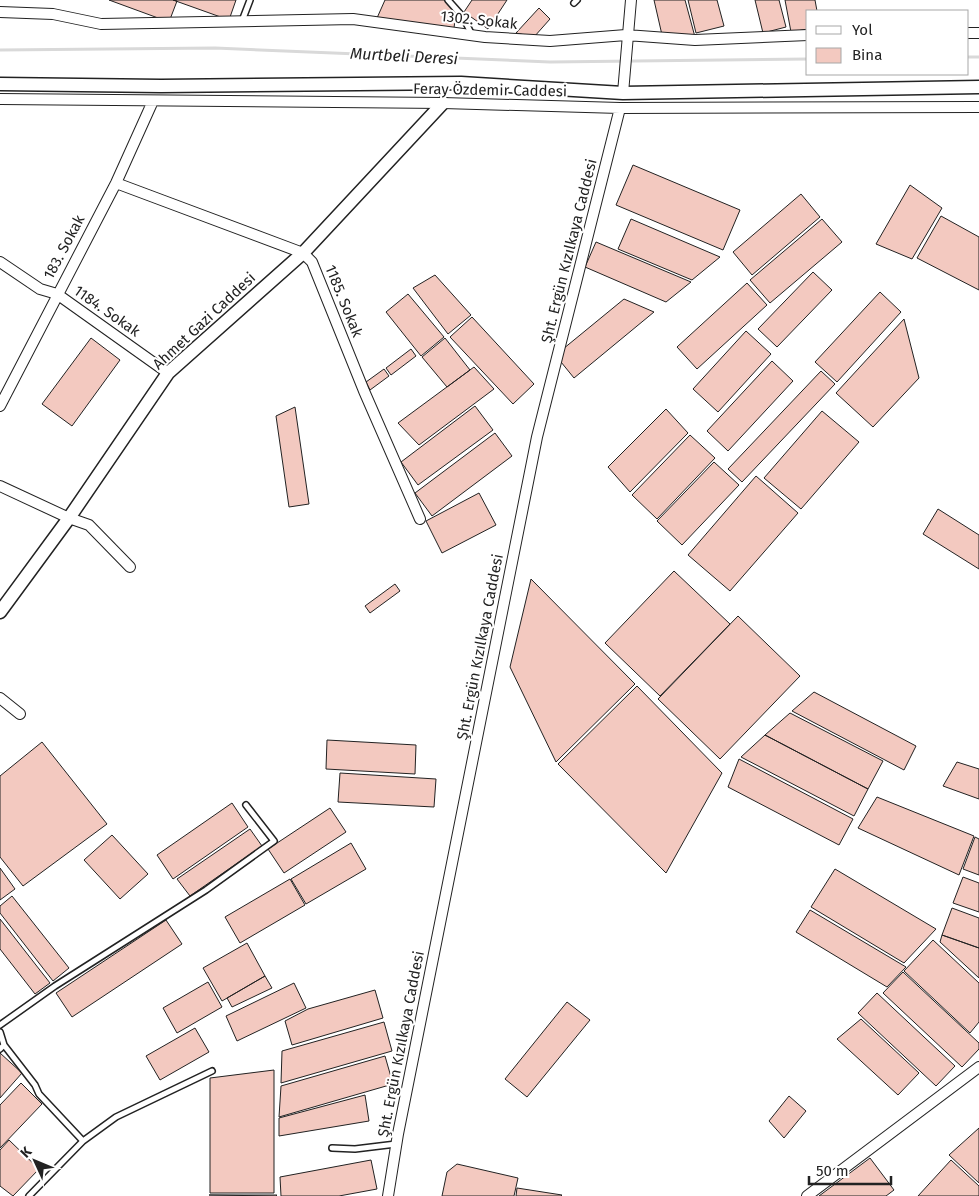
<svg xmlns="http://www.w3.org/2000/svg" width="979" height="1196" viewBox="0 0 979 1196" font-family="'Fira Sans',sans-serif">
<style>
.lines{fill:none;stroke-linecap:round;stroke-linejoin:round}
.stream{stroke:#d9d9d9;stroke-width:3}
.building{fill:#f3c9c0;stroke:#222}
.service-casing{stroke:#222;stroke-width:8}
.minor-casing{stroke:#222;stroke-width:12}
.tertiary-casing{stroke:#222;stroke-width:15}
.service{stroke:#fff;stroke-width:5}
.minor{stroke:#fff;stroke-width:10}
.tertiary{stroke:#fff;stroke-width:12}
.labels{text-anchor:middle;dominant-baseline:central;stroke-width:4;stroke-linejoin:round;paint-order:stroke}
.street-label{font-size:15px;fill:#222;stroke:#fff}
.water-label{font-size:16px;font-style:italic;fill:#222;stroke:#fff}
</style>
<rect width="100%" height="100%" fill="#fff"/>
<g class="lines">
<path class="stream" d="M0,50L215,48L550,62L808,59
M968,57H979"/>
</g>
<path class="building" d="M109,0H173L177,1L169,22Z
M173,0H236L229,20Z
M385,0H444L456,12L454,28L377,18Z
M472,0H507L488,29L464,12Z
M654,0H685L695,37L662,35Z
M688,0H717L724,26L696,33Z
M755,0H779L786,27L763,33Z
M785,0H815L817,11H808V29L791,32Z
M539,8L550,19L534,37L516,33Z
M633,165L740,210L723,250L616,205Z
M910,185L942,208L912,259L876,244Z
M801,194L820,217L752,275L733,252Z
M941,216L979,237V290L917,258Z
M631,219L720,257L692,280L618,249Z
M822,219L842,242L770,303L750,280Z
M596,242L691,282L666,302L585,267Z
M813,272L832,290L777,347L758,329Z
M435,275L471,315L448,334L413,288Z
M747,283L767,305L697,369L677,347Z
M880,292L901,312L837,382L815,362Z
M408,294L444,337L421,356L386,312Z
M624,299L654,312L574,378L561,362L563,349Z
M472,317L534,384L513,404L450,337Z
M904,319L919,378L873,427L836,393Z
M746,331L771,354L718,412L693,389Z
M91,338L120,360L72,426L42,404Z
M445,338L470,370L447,387L422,357Z
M411,349L416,356L391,375L386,368Z
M772,361L793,381L728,451L707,431Z
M474,367L494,389L419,445L398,423Z
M384,369L389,376L370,390L366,382Z
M821,371L835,384L742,482L728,469Z
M475,406L493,430L418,485L401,462Z
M295,407L309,504L289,507L276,416Z
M666,409L688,433L630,492L608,467Z
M822,411L859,442L801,509L764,478Z
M495,433L512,456L432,516L415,493Z
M690,435L715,458L657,519L632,495Z
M714,462L739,485L682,545L657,521Z
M756,476L798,513L730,591L688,555Z
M479,493L496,525L442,553L426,521Z
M938,509L979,535V569L923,534Z
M674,571L730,624L660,696L605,643Z
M531,579L635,684L556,762L510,667Z
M395,584L400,591L370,613L365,606Z
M738,616L800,676L720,759L658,699Z
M637,686L722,773L666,873L558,764Z
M814,692L916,746L904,770L792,711Z
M790,713L883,761L868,789L765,735Z
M765,735L868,789L854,816L741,757Z
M327,740L416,745L415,774L326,769Z
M42,742L107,824L23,886L0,857V776Z
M739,759L853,819L839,845L728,787Z
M957,762L979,769V799L943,786Z
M340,773L436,779L434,807L338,802Z
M877,797L974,836L959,875L858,828Z
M232,803L248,827L173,879L157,855Z
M330,808L346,832L284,873L268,849Z
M250,829L262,846L190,896L177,879Z
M112,835L148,874L120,899L84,860Z
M975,837L979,839V875L963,869Z
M351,843L366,869L306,904L291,879Z
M0,868L15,889L0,900Z
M835,869L936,929L904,963L811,907Z
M963,877L979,883V912L953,903Z
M290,879L305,905L240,943L225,917Z
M12,896L69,968L53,981L0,913V906Z
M952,908L979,918V948L942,935Z
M810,910L906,967L887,987L796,932Z
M0,919L50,983L35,994L0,949Z
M166,920L182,944L72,1017L56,993Z
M942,935L979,948V978L940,942Z
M933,940L979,983V1022L970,1033L904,971Z
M247,943L265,976L222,1001L203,968Z
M903,972L979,1043V1049L962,1067L883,993Z
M265,976L272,988L232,1007L227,998Z
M208,982L222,1007L177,1033L163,1008Z
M294,983L306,1008L237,1041L226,1016Z
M375,990L383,1018L292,1045L285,1021L308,1009Z
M877,993L955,1066L936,1086L858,1013Z
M567,1002L590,1020L527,1097L505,1079Z
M861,1019L919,1073L898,1095L837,1039Z
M384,1022L392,1051L281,1083L282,1051Z
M195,1028L209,1052L160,1080L146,1056Z
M0,1053L22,1073L0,1098Z
M385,1056L393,1084L279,1117L281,1086Z
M274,1070V1193H210V1078Z
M21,1083L42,1104L0,1148V1105Z
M365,1095L369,1121L279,1136V1118Z
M789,1096L806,1111L784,1138L769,1121Z
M979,1128V1183L949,1155Z
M9,1140L39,1169L13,1196L0,1186V1150Z
M870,1158L894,1190L886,1196H819Z
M371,1160L377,1189L339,1196H281L280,1177Z
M951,1160L979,1186V1196H918Z
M457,1164L518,1178L514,1196H442L447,1172Z
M517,1188L562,1195L561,1196H516Z
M209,1195H277L276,1196Z"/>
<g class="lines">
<defs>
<path id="service" d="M448,0L463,17L472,35
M574,3L577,0
M242,21L250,0
M0,1025L55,986L206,890L274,841L246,805
M0,1032L4,1045L0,1049
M4,1045L35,1085L39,1094L83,1141
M332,1148L355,1149L396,1144
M29,1196L83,1141L116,1117L212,1071"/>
<path id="minor" d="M0,12L53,14L101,24L353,19L485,37L550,41L626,35L695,40L808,35
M968,33H979
M623,93L631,0
M0,99L443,103L620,108L979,107
M116,183L303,253L312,262L364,391L420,519
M0,262L40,289L57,294L168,373
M0,406L116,183L153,101
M0,486L69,518L89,525L130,567
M0,698L20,714
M388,1196L398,1134L537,437L620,108
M807,1196L979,1067"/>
<path id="tertiary" d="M0,84L161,86L461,83L623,93L979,87
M0,612L69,518L168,373L303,253L443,103"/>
</defs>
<use href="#service" class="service-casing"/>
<use href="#minor" class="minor-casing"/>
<use href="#tertiary" class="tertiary-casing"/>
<use href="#service" class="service"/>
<use href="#minor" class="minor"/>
<use href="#tertiary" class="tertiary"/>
</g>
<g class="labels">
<g class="street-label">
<text transform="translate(479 20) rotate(6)">1302. Sokak</text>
<text transform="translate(490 90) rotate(1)">Feray Özdemir Caddesi</text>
<text transform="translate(64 247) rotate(-62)">183. Sokak</text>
<text transform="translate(569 251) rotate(-76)">Şht. Ergün Kızılkaya Caddesi</text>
<text transform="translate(344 301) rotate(68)">1185. Sokak</text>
<text transform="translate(107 311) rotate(35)">1184. Sokak</text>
<text transform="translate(204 321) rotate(-43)">Ahmet Gazi Caddesi</text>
<text transform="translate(480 647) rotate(-79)">Şht. Ergün Kızılkaya Caddesi</text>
<text transform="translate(401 1044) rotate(-79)">Şht. Ergün Kızılkaya Caddesi</text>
</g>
<g class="water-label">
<text transform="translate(404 56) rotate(3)">Murtbeli Deresi</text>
</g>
</g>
<rect x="806" y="10" width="162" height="65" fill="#ffffff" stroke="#a7a7a7"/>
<rect x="816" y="26" width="25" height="8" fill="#ffffff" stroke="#a7a7a7"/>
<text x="852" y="35" font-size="15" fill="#222222">Yol</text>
<rect x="816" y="48" width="25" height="15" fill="#f3c9c0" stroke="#a7a7a7"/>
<text x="852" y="60" font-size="15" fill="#222222">Bina</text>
<g transform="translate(35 1161) rotate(314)" stroke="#ffffff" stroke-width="4" paint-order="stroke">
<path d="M0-4L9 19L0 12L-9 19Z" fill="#222222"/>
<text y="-8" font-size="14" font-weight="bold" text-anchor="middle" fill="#222222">K</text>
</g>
<path d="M809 1176v8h82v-8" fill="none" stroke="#222222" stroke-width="2.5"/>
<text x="816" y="1176" font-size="15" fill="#222222" stroke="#ffffff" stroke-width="4" paint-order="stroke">50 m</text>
</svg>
